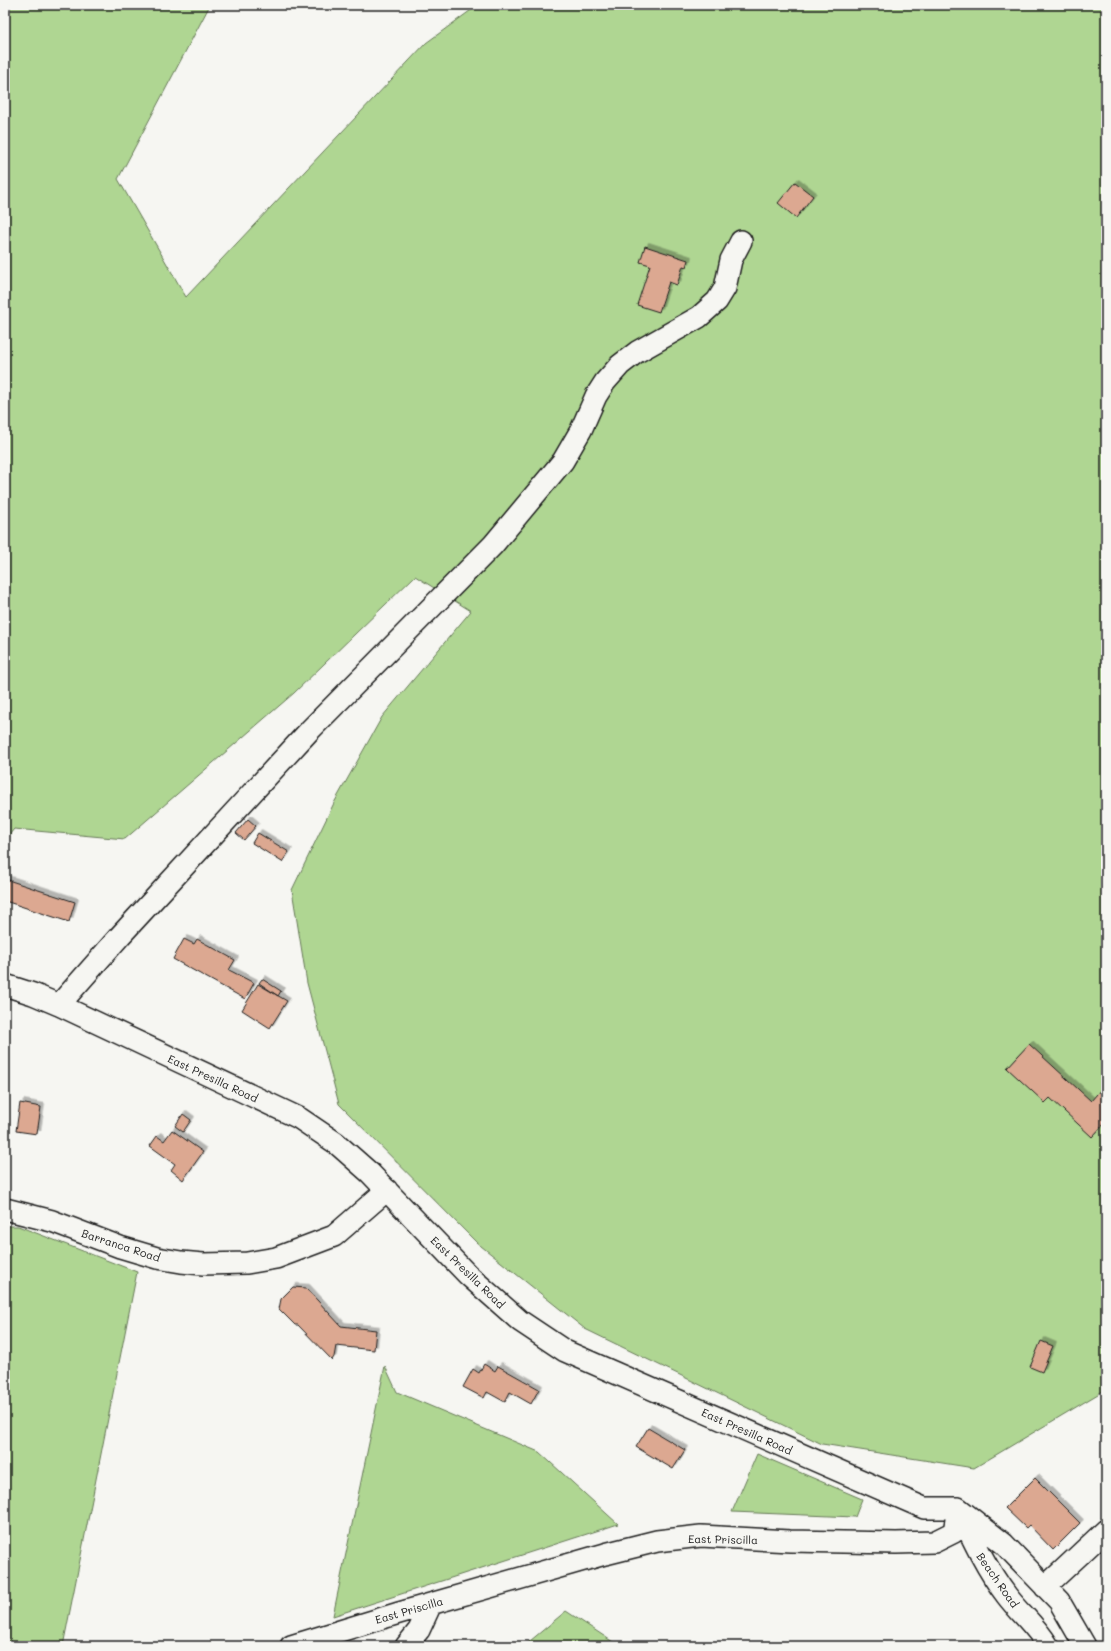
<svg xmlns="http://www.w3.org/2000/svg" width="1111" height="1651" viewBox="0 0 1111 1651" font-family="Mali,sans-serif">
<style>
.green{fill:#afd692;stroke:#667957}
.building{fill:#dca891;stroke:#1c1c1c;filter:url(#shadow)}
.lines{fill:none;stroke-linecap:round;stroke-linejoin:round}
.minor-casing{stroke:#1c1c1c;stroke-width:24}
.minor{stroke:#f6f6f2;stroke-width:21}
.labels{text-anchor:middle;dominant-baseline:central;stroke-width:3;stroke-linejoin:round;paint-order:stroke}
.street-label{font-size:11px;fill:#1c1c1c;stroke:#f6f6f2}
</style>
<defs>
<filter id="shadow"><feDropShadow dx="3.5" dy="-3.5" stdDeviation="0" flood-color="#0004"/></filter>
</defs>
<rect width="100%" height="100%" fill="#f6f6f2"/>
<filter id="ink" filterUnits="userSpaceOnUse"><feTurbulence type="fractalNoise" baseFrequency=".025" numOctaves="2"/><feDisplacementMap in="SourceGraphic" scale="8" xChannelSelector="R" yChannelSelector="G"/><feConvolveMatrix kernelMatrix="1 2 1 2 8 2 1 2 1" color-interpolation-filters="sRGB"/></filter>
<g filter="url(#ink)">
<path class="green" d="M5,5H210L118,179L186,297L426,43L478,5H1106V1393L1103,1391L974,1468L822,1444L585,1329L476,1242L339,1104L307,983L292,890L334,803L382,717L471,611L415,576L294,693L125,839L14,829L5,840Z
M5,1226H18L137,1272L63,1646H5Z
M385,1366L397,1392L539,1452L618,1524L333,1616Z
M757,1454L862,1499L855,1517L732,1512Z
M566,1611L619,1646H524Z"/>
<path class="building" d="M795,182L813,196L796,218L778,203Z
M645,246L688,260L686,267L683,266L677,285L669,282L659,312L637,305L650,265L640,262Z
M248,819L256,826L244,840L236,833Z
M258,833L289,852L282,862L252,843Z
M5,879L75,902L69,922L5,901Z
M184,939L194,944L197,939L235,960L229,970L254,983L245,999L173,959Z
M262,979L281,991L278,996L259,983Z
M258,984L287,1001L270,1028L242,1010Z
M1029,1044L1091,1101L1103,1087L1106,1090V1122L1092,1137L1050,1098L1045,1103L1007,1068Z
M20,1103L41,1107L37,1134L16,1131Z
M183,1114L191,1120L183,1132L175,1126Z
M172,1130L203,1152L183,1180L171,1170L175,1164L150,1146L157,1136L164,1141Z
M293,1287L306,1288L341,1326L376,1330L374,1350L336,1346L334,1357L332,1360L298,1325H295L279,1309L281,1299Z
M1041,1341L1053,1346L1042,1372L1030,1367Z
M484,1364L495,1371L498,1366L539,1389L531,1404L510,1392L505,1402L487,1392L484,1398L463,1387L473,1369L479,1373Z
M648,1428L685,1450L673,1469L636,1447Z
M1035,1478L1080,1523L1053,1550L1029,1525L1026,1528L1005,1508Z"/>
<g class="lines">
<defs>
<path id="minor" d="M5,985L33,994L59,1005L299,1118L336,1143L370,1173L468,1275L520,1321L565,1351L924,1508H958
M59,1005L119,937L310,730L493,545L563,461L581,430L596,396L605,382L620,365L637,352L699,317L717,301L725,288L731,260L741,241
M5,1209L52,1221L120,1247L157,1258L181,1262L203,1264L247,1263L276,1258L334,1236L387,1190
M958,1508L1004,1544L1059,1601L1085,1646
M959,1510C973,1540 987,1570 1007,1596C1020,1613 1037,1627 1048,1646
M1045,1587L1106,1530
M291,1646L399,1613L605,1554L657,1541L701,1536L790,1541L896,1543L934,1542L954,1532L958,1508
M406,1646L419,1630L431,1604"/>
</defs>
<use href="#minor" class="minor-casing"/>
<use href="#minor" class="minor"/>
</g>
</g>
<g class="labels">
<g class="street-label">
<text transform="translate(213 1078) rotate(25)">East Presilla Road</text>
<text transform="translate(121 1245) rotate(18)">Barranca Road</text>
<text transform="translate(468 1272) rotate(44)">East Presilla Road</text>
<text transform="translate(747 1431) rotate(24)">East Presilla Road</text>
<text transform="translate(723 1539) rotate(1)">East Priscilla</text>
<text transform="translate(998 1580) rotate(55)">Beach Road</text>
<text transform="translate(409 1610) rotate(-16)">East Priscilla</text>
</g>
</g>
<rect width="1111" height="1651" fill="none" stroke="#f6f6f2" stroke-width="20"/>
<rect x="10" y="10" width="1091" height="1631" fill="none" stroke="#1c1c1c" stroke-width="1.5" filter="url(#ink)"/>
</svg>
